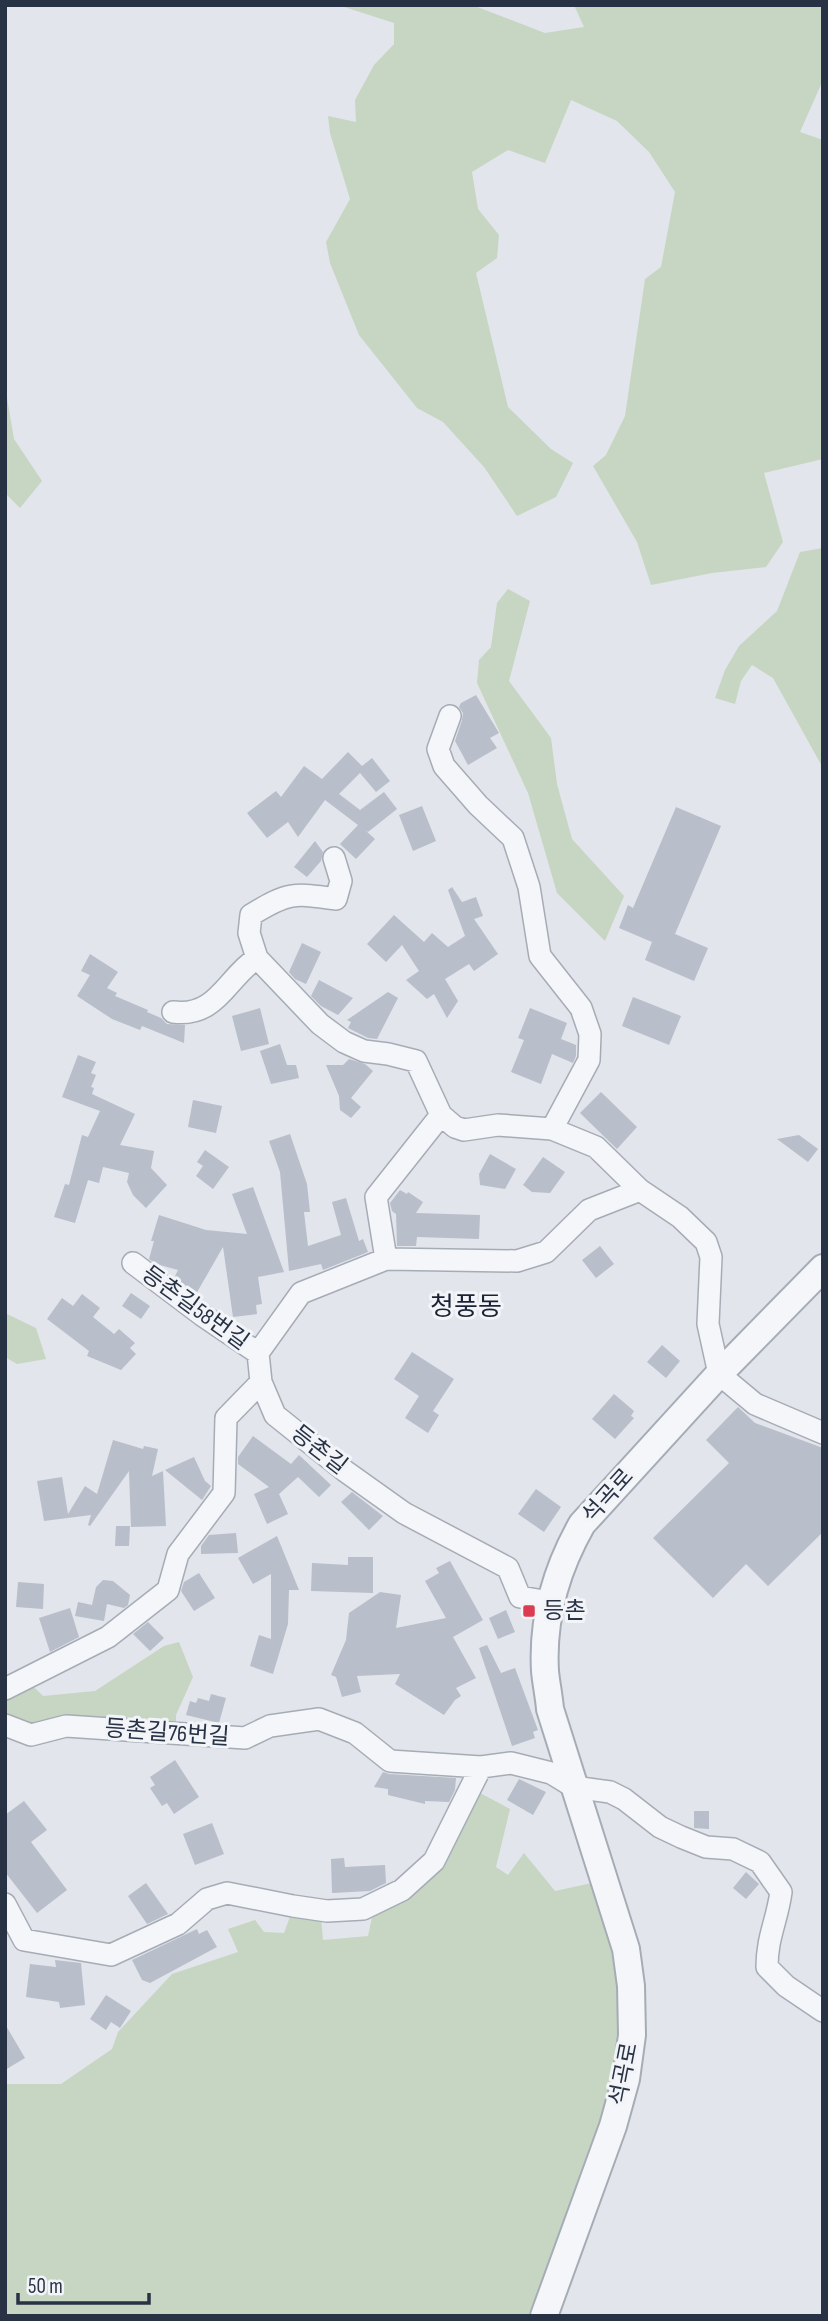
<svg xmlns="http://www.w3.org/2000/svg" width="828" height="2321" viewBox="0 0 828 2321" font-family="'Sofia Sans Condensed','Noto Sans KR',sans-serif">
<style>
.green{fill:#c7d6c2}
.building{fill:#b8beca}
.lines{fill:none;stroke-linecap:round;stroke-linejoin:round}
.minor-casing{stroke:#a6acb6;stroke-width:24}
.tertiary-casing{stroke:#a6acb6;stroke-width:30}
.minor{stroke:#f5f6f9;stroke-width:21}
.tertiary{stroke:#f5f6f9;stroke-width:26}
.poi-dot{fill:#db3c51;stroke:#f2f4f8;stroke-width:2.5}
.labels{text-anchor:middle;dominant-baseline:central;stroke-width:6;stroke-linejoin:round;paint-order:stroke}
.street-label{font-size:23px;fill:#283245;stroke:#f2f4f8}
.poi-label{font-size:23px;fill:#283245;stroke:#f2f4f8;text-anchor:start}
.quarter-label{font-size:26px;fill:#1a2336;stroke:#f2f4f8}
</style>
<rect width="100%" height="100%" fill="#e2e5eb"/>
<path class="green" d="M338,5H472L545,33L584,27L574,5H823V80L800,132L823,140V459L764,473L783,542L766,567L712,573L651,585L637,542L593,466L606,455L625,416L645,279L661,267L675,192L649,152L617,121L571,100L545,163L508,150L472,172L478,209L499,235L497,258L476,273L508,407L551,449L573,463L556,497L517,516L484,467L443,422L417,408L359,335L330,263L326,242L350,199L330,133L328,116L356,122L355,100L374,65L394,44V23Z
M5,386L14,439L42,481L20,508L5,493Z
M823,548V768L773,678L752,665L741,681L735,704L715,698L725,670L739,646L777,611L800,552Z
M508,589L530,601L509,681L551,738L557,784L572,839L624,896L605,941L557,893L528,793L477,683L479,660L491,647L497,603Z
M5,1313L36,1328L46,1359L17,1364L5,1357Z
M179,1642L193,1677L176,1715V1729L30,1728L5,1718V1696L31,1684L43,1696L95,1691L164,1646Z
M480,1793L510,1809L496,1867L508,1875L524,1853L555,1891L592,1883L603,1914L618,1972V2023L613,2074L601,2128L529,2314L5,2316V2084H61L112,2049L118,2032L172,1974L238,1952L228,1929L255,1920L264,1932L284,1933L291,1914L321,1917L323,1940L368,1936L374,1908L407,1893Z"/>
<path class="building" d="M476,695L499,733L490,738L497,748L468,765L455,741L462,720L463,713L459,707L461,703Z
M348,752L362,766L372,758L390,781L376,792L360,773L339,794L360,810L384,792L397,809L368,832L365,830L375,839L356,859L340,844L358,825L325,800L298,837L288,822L267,838L247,813L276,791L281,797L304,766L322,779Z
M422,806L436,841L413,851L399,815Z
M676,807L721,826L675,934L708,948L694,981L645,960L652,942L619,928L628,905L633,908Z
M315,841L323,852L321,861L307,877L294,867Z
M452,887L462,902L476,897L483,916L474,919L498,954L474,971L469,964L445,979L458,1001L447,1018L434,994L427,999L406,980L419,971L402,945L386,962L367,944L394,915L424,942L432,933L448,947L465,936L448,890Z
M302,943L321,952L306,984L295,979L289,972Z
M90,954L118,972L107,988L117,993L115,996L148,1010L147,1012L161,1018L167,1024L185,1025L184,1043L142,1026L140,1030L112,1019L77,996L90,975L81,971Z
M319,980L353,998L338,1015L321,1006L311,996Z
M388,992L398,998L377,1039L368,1038L348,1028L351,1022L347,1020Z
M633,997L681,1016L669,1045L622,1026Z
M260,1008L269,1044L241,1051L232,1016Z
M530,1008L567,1023L561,1039L576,1045V1056L573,1063L552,1054L541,1084L511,1072L524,1040L518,1038Z
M280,1044L287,1065H296L299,1078L271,1084L260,1051Z
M78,1055L96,1062L91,1073L96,1075L91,1087L94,1088L92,1094L135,1114L120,1145L154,1151L151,1168L167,1185L146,1208L133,1195L127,1182L129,1173L103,1167L99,1183L88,1180L75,1223L54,1217L65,1184L69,1185L82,1135L88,1137L100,1111L62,1097Z
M349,1059L365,1064L373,1071L351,1098L361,1107L351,1118L340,1110L339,1096L326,1065H343Z
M601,1092L637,1127L617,1149L580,1113Z
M193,1100L222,1106L216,1133L188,1127Z
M290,1134L307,1184L310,1212H304L308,1246L341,1235L332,1202L346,1198L359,1241L363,1239L368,1252L323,1270L321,1264L289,1271L280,1172L269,1141Z
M799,1135L818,1149L808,1162L777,1139Z
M205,1150L229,1167L213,1189L196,1176L203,1166L197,1162Z
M490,1154L516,1169L505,1189L480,1185L479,1174Z
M543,1157L565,1172L550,1193L532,1192L523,1185Z
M253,1187L284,1272L258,1277L262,1304L256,1305L257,1314L233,1317L223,1247L196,1294L174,1278L178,1270L156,1264L149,1259L154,1241H151L159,1215L206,1230L247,1234L232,1194Z
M400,1190L407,1194L408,1192L423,1202L416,1213L480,1215L479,1239L417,1237L416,1246H397L396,1214L392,1211L390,1203Z
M600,1246L614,1264L596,1278L582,1260Z
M131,1293L150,1306L141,1319L122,1306Z
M82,1294L100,1308L93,1317L114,1334L119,1329L135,1343L130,1348L136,1354L121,1370L87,1356L89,1351L47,1319L62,1298L73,1306Z
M662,1345L680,1361L666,1378L647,1362Z
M412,1352L454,1379L433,1411L439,1415L428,1433L405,1418L419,1396L394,1379Z
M614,1394L634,1411L631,1416L634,1418L615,1439L592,1419Z
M738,1407L755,1423L823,1448V1532L768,1586L746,1564L713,1598L653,1538L729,1463L706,1440Z
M253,1436L291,1464L299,1455L331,1485L319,1497L298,1477L279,1494L288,1514L267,1524L254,1494L269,1487L238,1464V1457Z
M113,1440L143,1449L144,1446L158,1449L152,1476L163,1471L166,1526L131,1527L129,1471L90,1526L88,1525L91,1515L44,1521L37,1481L62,1477L68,1514L85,1486L97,1494Z
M194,1457L205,1481L211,1486L202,1500L165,1470Z
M536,1489L561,1507L544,1532L518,1514Z
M352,1492L383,1516L369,1530L341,1502Z
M116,1526H130L129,1546H115Z
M236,1533L238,1553L201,1554V1546L209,1535Z
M277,1536L299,1590H289L288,1624L273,1674L250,1666L259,1635L271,1639V1574L253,1584L238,1558Z
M348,1557H373V1593L311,1591L312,1563L348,1565Z
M450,1561L483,1620L453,1637L476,1678L456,1688L461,1696L455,1700L444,1715L395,1684L400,1674L357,1676L361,1692L342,1697L336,1677L331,1675L346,1640L349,1613L380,1592L401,1595L396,1628L446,1618L425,1581L439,1573L436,1568Z
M199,1573L215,1598L194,1611L181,1591L184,1582Z
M103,1580L113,1581L130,1595L128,1605L124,1608L107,1604L104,1621L75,1616L78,1602L92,1605L96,1587Z
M18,1582L44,1584L43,1609L16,1607Z
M70,1608L79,1637L50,1652L39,1618Z
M506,1610L515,1632L498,1639L489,1618Z
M148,1622L164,1638L150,1651L133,1634Z
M487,1645L501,1673L515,1668L538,1730L533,1732L535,1738L512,1746L479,1648Z
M211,1694L226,1698L219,1723L186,1715L190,1701L196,1703L198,1698L209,1701Z
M175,1760L199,1797L174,1814L167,1803L162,1806L150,1788L155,1785L150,1777Z
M383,1772L389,1774L456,1778L455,1790L449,1802L425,1801V1804L388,1795V1789L374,1787Z
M519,1779L546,1792L533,1815L507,1800Z
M24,1801L47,1830L31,1842L67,1890L37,1913L5,1872V1815Z
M694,1811H709V1829L694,1828Z
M212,1823L224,1854L195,1865L183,1834Z
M344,1858L345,1867L385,1865L386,1883L370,1891L332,1893L331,1859Z
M746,1872L759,1884L746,1899L733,1888Z
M146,1883L168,1914L147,1924L128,1896Z
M197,1929L199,1934L207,1930L217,1947L150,1983L142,1980L132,1960Z
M55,1960L81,1963L85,2005L60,2008L59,2002L26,1997L30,1964L56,1967Z
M106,1995L131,2011L120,2028L111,2022L106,2030L90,2019Z
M5,2024L25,2058L5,2070Z"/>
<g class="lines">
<defs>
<path id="minor" d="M450,716L438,749L444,766L478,805L513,838L529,887L540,956L581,1008L590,1034L589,1060L552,1129
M334,858L341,881L336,899C294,893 288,892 251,915L249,933L257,958L320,1024L344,1042L364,1051L388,1054L416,1061L441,1115
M173,1012C217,1018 227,977 257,958
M386,1259L517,1261L546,1252L589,1210L640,1190
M133,1263L202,1315L258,1353
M550,1602L520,1597L508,1568L404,1513L345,1471L275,1415L261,1382L258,1353L301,1293L386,1259L376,1197L441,1115L455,1127L464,1130L498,1125L552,1129L596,1147L640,1190L680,1217L706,1242L711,1257L708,1324L719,1374L755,1404L823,1433
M5,1689L108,1637L168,1590L178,1554L224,1493L226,1418L261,1382
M5,1725L31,1735L66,1726L245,1738L270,1726L319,1719L355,1733L390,1761L481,1767L511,1763L551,1773L574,1787L610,1792L624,1799L660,1827L681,1837L706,1847L733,1849L760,1862L781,1892C777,1921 767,1937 767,1967L786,1986L823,2011
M5,1904L24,1940L111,1955L178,1924L207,1899L227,1893L293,1906L327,1911L363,1909L402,1890L434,1861L481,1767"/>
<path id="tertiary" d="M544,2316L613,2126L626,2079L632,2035L631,1986L626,1949L550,1709C549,1696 546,1683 545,1671C542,1619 557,1568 582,1524L719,1374L823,1268"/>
</defs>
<use href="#minor" class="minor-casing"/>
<use href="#tertiary" class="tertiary-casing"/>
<use href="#minor" class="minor"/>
<use href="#tertiary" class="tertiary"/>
</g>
<rect class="poi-dot" x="522" y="1604" width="14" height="14" rx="3.5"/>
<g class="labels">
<g class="street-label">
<text transform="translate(195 1308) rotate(36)">등촌길58번길</text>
<text transform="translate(319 1450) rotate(38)">등촌길</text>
<text transform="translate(608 1496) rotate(-48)">석곡로</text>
<text transform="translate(167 1733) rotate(4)">등촌길76번길</text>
<text transform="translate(624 2074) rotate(-79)">석곡로</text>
</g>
<g class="poi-label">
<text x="543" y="1611">등촌</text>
</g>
<g class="quarter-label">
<text x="466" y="1307">청풍동</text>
</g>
</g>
<rect width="828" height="2321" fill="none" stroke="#283245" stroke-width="14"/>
<path d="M18 2293v10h131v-10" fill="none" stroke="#283245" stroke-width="3.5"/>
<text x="28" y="2293" font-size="21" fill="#283245" stroke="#f2f4f8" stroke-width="5" paint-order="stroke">50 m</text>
</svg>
